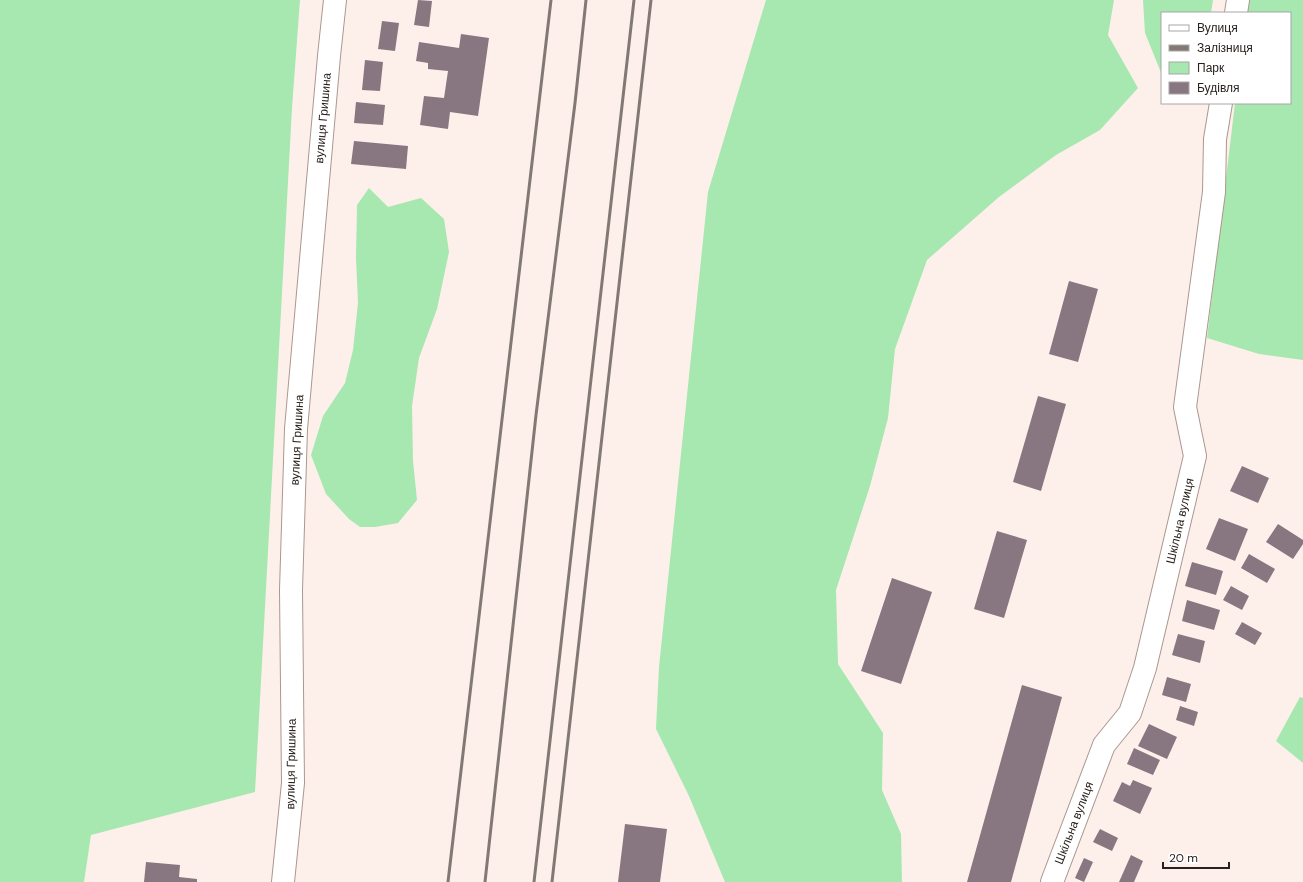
<svg xmlns="http://www.w3.org/2000/svg" width="1303" height="882" viewBox="0 0 1303 882" font-family="'DM Sans',sans-serif">
<style>
.green{fill:#a7e7b0}
.building{fill:#887680}
.lines{fill:none;stroke-linecap:round;stroke-linejoin:round}
.street-casing{stroke:#ab978e;stroke-width:24}
.secondary-casing{stroke:#ab978e;stroke-width:24}
.street{stroke:#fff;stroke-width:22}
.secondary{stroke:#fff;stroke-width:22}
.rail{stroke:#837974;stroke-width:3}
.labels{text-anchor:middle;dominant-baseline:central;stroke-width:3.5;stroke-linejoin:round;paint-order:stroke}
.street-label{font-size:12px;fill:#29211d;stroke:#fff}
</style>
<rect width="100%" height="100%" fill="#fdf0ea"/>
<path class="green" d="M0,0H300L292,108L255,792L91,835L84,882H0Z
M766,0H1114L1108,35L1138,88L1100,130L1056,155L999,197L927,260L895,349L888,418L870,486L836,590L838,664L883,733L882,790L901,834L902,882H725L689,796L656,729L659,667L708,192Z
M1143,0H1213L1211,13H1162V75L1145,33Z
M1248,0H1303V360L1259,354L1207,338L1235,103H1290V13H1247Z
M369,188L388,207L421,198L444,219L449,252L437,309L419,358L412,406L413,461L417,500L398,523L375,527H360L349,519L326,494L311,455L323,416L345,383L353,350L358,303L356,258L357,205Z
M1300,697L1303,698V763L1276,741Z"/>
<path class="building" d="M418,0L432,1L429,27L414,25Z
M382,21L399,23L395,51L378,49Z
M461,34L489,38L478,116L450,112L448,129L420,125L424,96L444,98L448,71L428,69V63L416,61L419,42L459,48Z
M365,60L383,62L380,91L362,90Z
M356,102L385,105L383,125L354,123Z
M354,141L408,146L406,169L351,164Z
M1069,281L1098,289L1078,362L1049,354Z
M1038,396L1066,404L1041,491L1013,482Z
M1242,466L1269,478L1258,503L1230,491Z
M1219,518L1248,529L1235,561L1206,549Z
M1278,524L1303,540V544L1293,559L1266,542Z
M997,531L1027,540L1004,618L974,609Z
M1249,554L1275,569L1267,583L1241,568Z
M1192,562L1223,571L1216,595L1185,586Z
M892,578L932,592L901,684L861,671Z
M1231,586L1249,596L1242,610L1223,600Z
M1187,600L1220,610L1214,630L1182,621Z
M1242,622L1262,633L1255,645L1235,634Z
M1178,634L1205,641L1200,663L1172,655Z
M1167,677L1191,684L1186,702L1162,695Z
M1022,685L1062,697L1011,882H967Z
M1180,706L1198,712L1194,726L1176,720Z
M1149,724L1177,737L1167,759L1138,746Z
M1134,748L1160,760L1153,775L1127,764Z
M1133,780L1152,788L1140,814L1113,801L1122,782L1130,786Z
M625,824L667,829L660,882H618Z
M1100,829L1118,838L1112,851L1093,842Z
M1131,855L1143,861L1134,882H1119Z
M1084,858L1093,862L1084,882L1075,878Z
M146,862L180,865L179,877L197,879V882H144Z"/>
<g class="lines">
<defs>
<path id="street" d="M1236,13L1238,0
M1052,882L1104,745L1130,713L1145,668L1195,456L1185,407L1214,192L1215,139L1221,103"/>
<path id="secondary" d="M283,882L293,783L291,590L296,429L329,56L335,0"/>
</defs>
<use href="#street" class="street-casing"/>
<use href="#secondary" class="secondary-casing"/>
<use href="#street" class="street"/>
<use href="#secondary" class="secondary"/>
<path class="rail" d="M448,882L551,0
M485,882L536,415L575,103L586,0
M534,882L634,0
M552,882L651,0"/>
</g>
<g class="labels">
<g class="street-label">
<text transform="translate(323 118) rotate(-85)">вулиця Гришина</text>
<text transform="translate(297 440) rotate(-87)">вулиця Гришина</text>
<text transform="translate(1180 521) rotate(-77)">Шкільна вулиця</text>
<text transform="translate(291 764) rotate(-89)">вулиця Гришина</text>
<text transform="translate(1074 823) rotate(-69)">Шкільна вулиця</text>
</g>
</g>
<rect x="1161" y="12" width="130" height="92" fill="#ffffff" stroke="#a9a6a5"/>
<rect x="1169" y="25" width="20" height="6" fill="#ffffff" stroke="#a9a6a5"/>
<text x="1197" y="32" font-size="12" fill="#29211d">Вулиця</text>
<rect x="1169" y="45" width="20" height="6" fill="#837974" stroke="#a9a6a5"/>
<text x="1197" y="52" font-size="12" fill="#29211d">Залізниця</text>
<rect x="1169" y="62" width="20" height="12" fill="#a7e7b0" stroke="#a9a6a5"/>
<text x="1197" y="72" font-size="12" fill="#29211d">Парк</text>
<rect x="1169" y="82" width="20" height="12" fill="#887680" stroke="#a9a6a5"/>
<text x="1197" y="92" font-size="12" fill="#29211d">Будівля</text>
<path d="M1163 862v6h66v-6" fill="none" stroke="#29211d" stroke-width="2"/>
<text x="1169" y="862" font-size="12" fill="#29211d" stroke="#ffffff" stroke-width="3" paint-order="stroke">20 m</text>
</svg>
